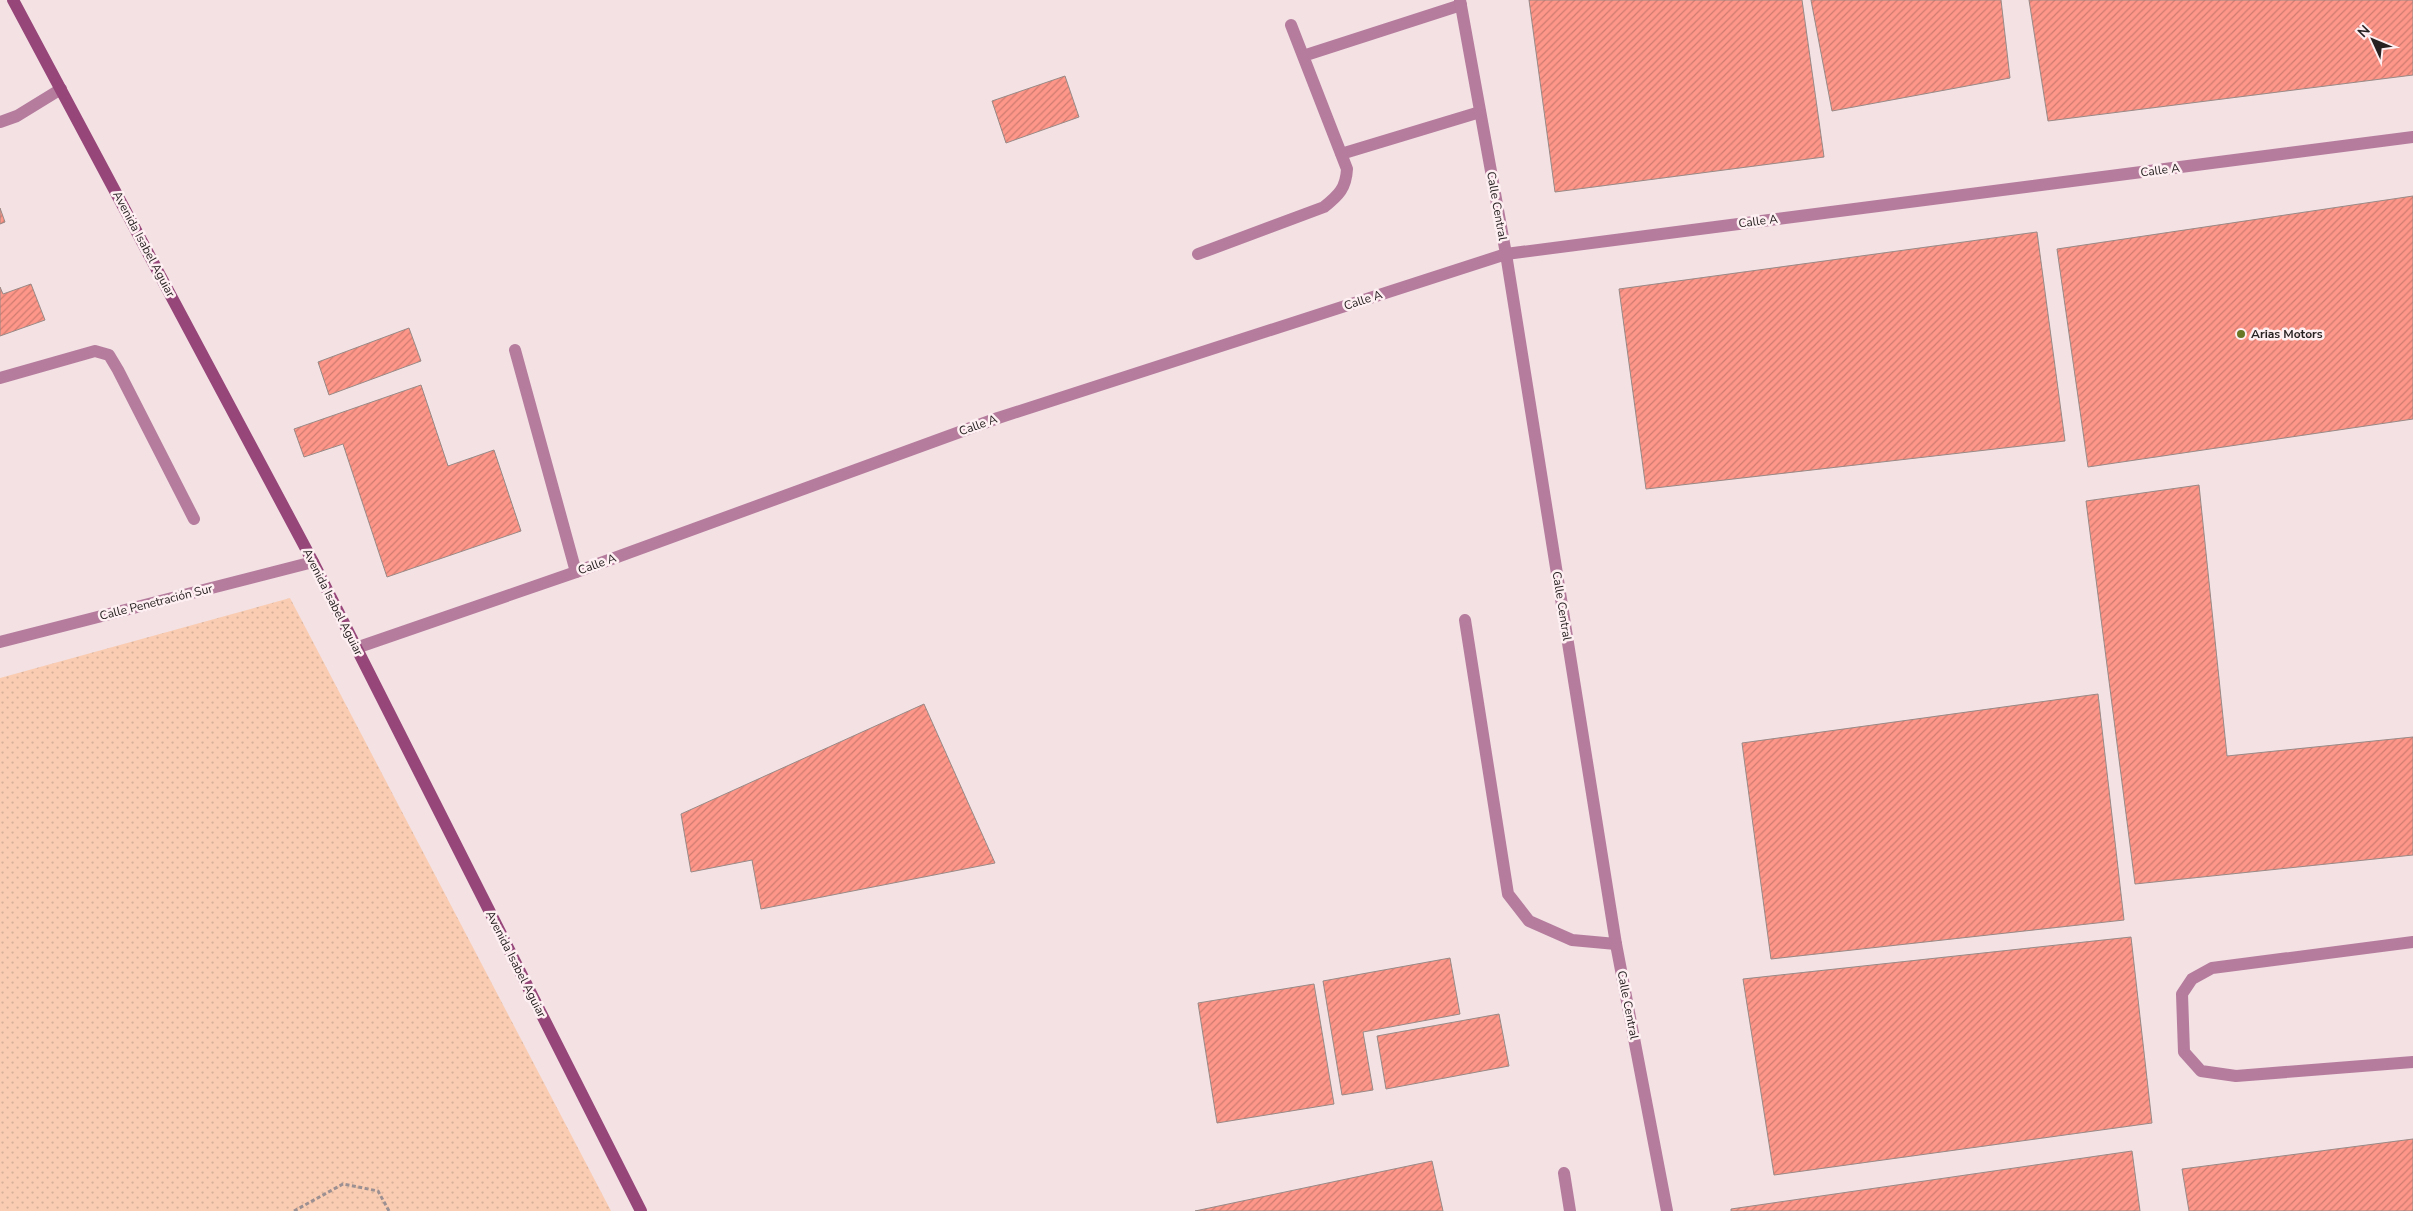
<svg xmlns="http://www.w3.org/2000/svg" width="2413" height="1211" viewBox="0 0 2413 1211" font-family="'Nunito Sans',sans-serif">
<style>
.grass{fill:url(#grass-dots)}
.building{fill:url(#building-hatch);stroke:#998986}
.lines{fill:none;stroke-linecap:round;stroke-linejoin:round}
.path{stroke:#9d9092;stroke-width:3;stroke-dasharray:4 2.5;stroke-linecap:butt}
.service{stroke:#b57c9d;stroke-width:12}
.minor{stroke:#b57c9d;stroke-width:12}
.secondary{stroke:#97467a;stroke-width:12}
.poi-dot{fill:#677725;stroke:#fef0f2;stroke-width:2}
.labels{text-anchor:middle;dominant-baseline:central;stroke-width:5;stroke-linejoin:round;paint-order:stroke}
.street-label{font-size:12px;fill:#272122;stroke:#fef0f2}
.poi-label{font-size:12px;font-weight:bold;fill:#272122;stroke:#fef0f2;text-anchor:start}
</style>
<defs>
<pattern id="grass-dots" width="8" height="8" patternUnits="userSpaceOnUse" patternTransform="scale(1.25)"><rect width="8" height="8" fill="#facdb2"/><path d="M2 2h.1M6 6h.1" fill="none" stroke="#d6b099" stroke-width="1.8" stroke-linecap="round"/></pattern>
<pattern id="building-hatch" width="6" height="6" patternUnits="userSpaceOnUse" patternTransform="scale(1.25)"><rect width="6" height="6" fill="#fe9789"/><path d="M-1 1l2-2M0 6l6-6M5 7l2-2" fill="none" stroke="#ce7b70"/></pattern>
</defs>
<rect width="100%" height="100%" fill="#f3e1e4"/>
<path class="grass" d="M290,598L611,1211H0V678Z"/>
<path class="building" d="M1529,0H1802L1824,157L1555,192Z
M1811,0H2001L2010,78L1832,111Z
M2029,0H2413V75L2048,121Z
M1065,76L1079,117L1006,143L992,101Z
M2413,196V419L2088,467L2057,249Z
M0,208L5,222L0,224Z
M2037,232L2065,441L1646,489L1619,289Z
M31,284L45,320L0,336V287L3,294Z
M409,328L421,361L329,395L318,362Z
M421,385L448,466L494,450L521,531L387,577L343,444L304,457L294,429Z
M2199,485L2227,756L2413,737V855L2135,884L2086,501Z
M2098,694L2124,920L1771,959L1742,743Z
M924,704L995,863L761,909L752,860L691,872L681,814Z
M2131,937L2152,1123L1774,1175L1743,979Z
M1450,958L1460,1014L1363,1032L1373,1090L1342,1095L1323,981Z
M1314,984L1334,1104L1217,1123L1198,1003Z
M1499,1014L1509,1066L1386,1089L1377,1036Z
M2413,1139V1211H2189L2182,1169Z
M2132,1151L2140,1211H1731V1209Z
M1432,1161L1443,1211H1195Z"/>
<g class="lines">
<path class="path" d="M294,1211L343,1184L378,1191L389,1211"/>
<path class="service" d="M1303,56L1461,5
M1341,154L1480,112
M1198,254L1324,207C1339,195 1346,188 1347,169L1291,25
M515,350L576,572
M0,378L95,351L109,355L118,370L194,519
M1465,620L1508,894L1529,921L1572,940L1616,944
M2413,942L2212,968L2192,979L2182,994L2184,1052L2201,1071L2236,1076L2413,1062
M1564,1173L1570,1211"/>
<path class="minor" d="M1460,0L1506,254L1616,944L1667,1211
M0,122L17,116L61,89
M0,642L313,562
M356,648L576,572L998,418L1506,254L2413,137"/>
<path class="secondary" d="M13,0L313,562L641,1211"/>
</g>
<circle class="poi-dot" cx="2241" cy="334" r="5"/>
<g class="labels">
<g class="street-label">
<text transform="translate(2160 170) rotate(-7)">Calle A</text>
<text transform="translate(1497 206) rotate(80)">Calle Central</text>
<text transform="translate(1758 221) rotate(-7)">Calle A</text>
<text transform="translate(144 244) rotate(62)">Avenida Isabel Aguiar</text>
<text transform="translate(1363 300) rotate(-18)">Calle A</text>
<text transform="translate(978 425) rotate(-20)">Calle A</text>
<text transform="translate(597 564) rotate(-20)">Calle A</text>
<text transform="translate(156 602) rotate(-14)">Calle Penetración Sur</text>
<text transform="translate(333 602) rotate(63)">Avenida Isabel Aguiar</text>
<text transform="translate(1562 606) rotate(81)">Calle Central</text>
<text transform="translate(516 964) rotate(63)">Avenida Isabel Aguiar</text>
<text transform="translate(1628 1005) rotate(79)">Calle Central</text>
</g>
<g class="poi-label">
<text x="2251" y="334">Arias Motors</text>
</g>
</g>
<g transform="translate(2373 40) rotate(314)" stroke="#fef0f2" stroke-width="4" paint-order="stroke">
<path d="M0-4L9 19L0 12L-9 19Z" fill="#272122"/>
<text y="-8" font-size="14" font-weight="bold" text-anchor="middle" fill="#272122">N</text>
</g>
</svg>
